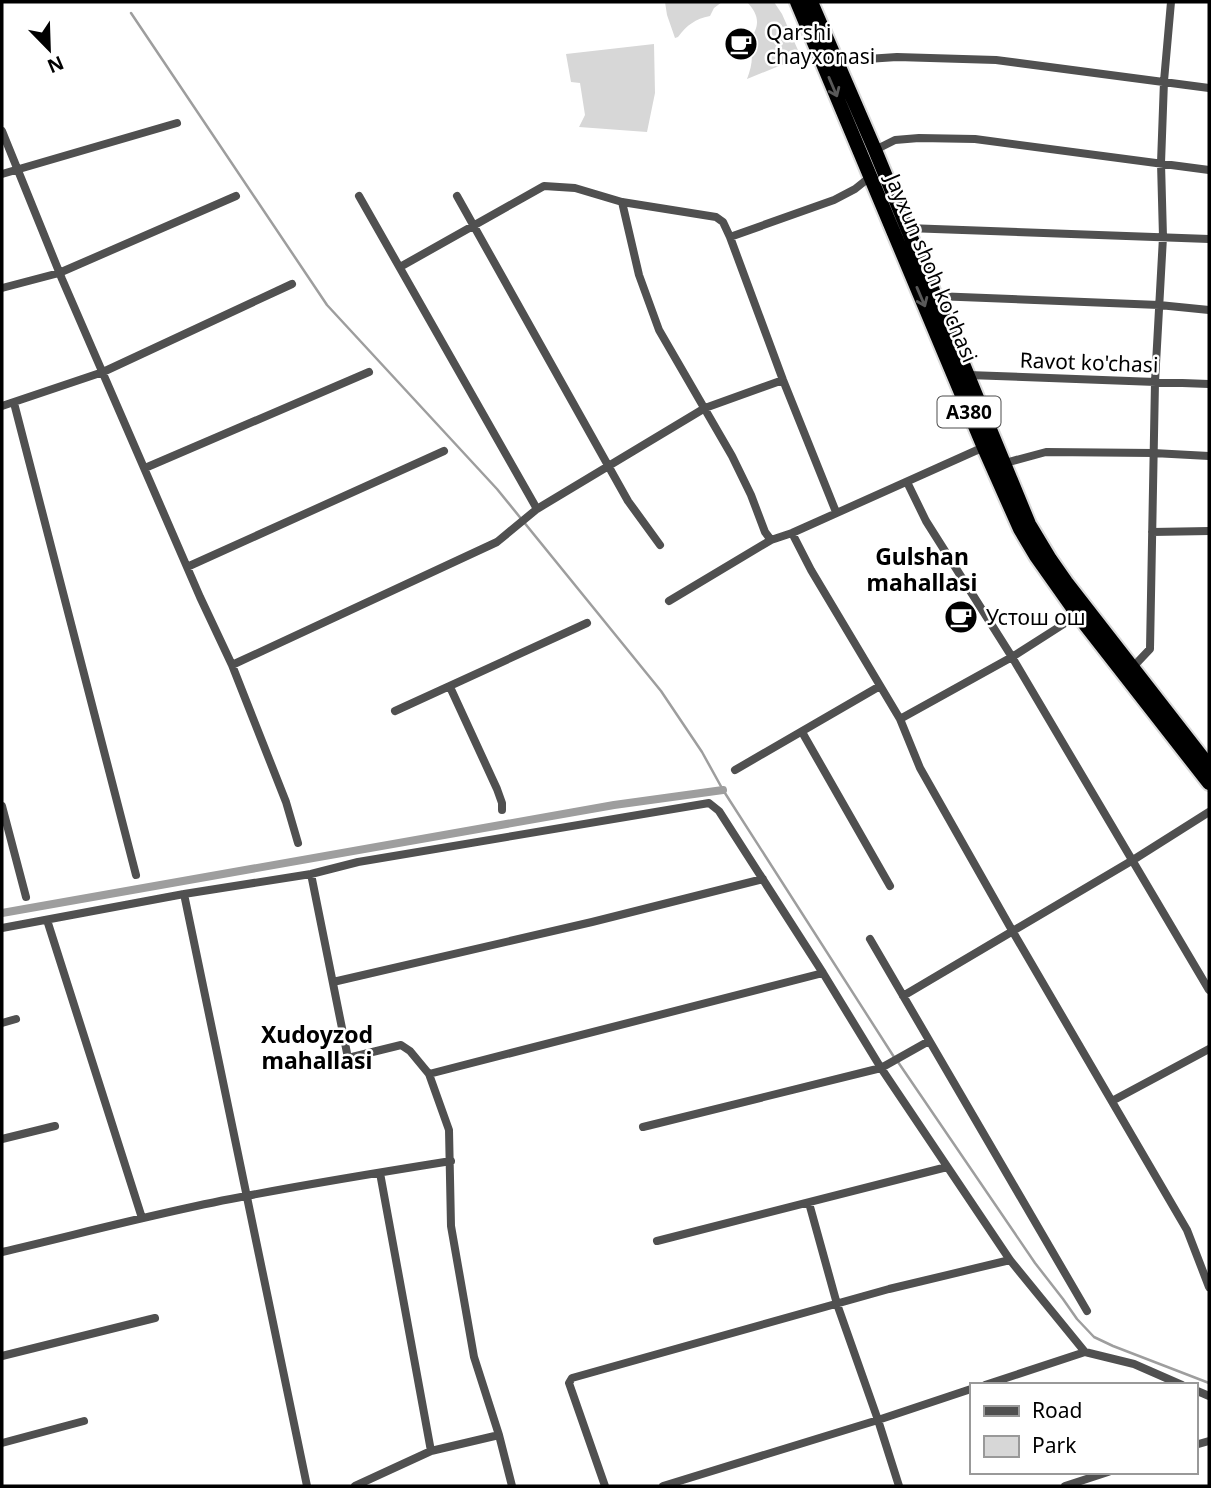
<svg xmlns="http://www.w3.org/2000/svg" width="1211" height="1488" viewBox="0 0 1211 1488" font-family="'Noto Sans',sans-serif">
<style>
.green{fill:#d7d7d7}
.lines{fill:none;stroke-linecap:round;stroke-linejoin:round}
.stream{stroke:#9e9e9e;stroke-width:2.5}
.canal{stroke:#9e9e9e;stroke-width:8}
.trunk-casing{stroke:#dbdbdb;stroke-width:18}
.minor{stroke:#505050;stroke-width:8}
.trunk{stroke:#000;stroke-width:14}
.oneway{stroke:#595959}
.labels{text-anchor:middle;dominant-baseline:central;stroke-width:5;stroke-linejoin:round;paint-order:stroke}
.shield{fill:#fff;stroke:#4c4c4c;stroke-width:2}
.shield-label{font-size:19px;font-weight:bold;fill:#000}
.poi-label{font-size:21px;fill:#000;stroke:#fff;text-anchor:start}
.street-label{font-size:21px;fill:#000;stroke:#fff}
.neighbourhood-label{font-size:23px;font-weight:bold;fill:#000;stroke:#fff}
</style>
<rect width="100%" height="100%" fill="#fff"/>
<path class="green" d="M665,2H722L714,8L710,16C695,19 687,25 678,37L675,38L667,15Z
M747,2H774L782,14L801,57L747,79C752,66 754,55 749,41C760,26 760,16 747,2Z
M654,44L655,93L647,132L579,127L585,115L580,83L571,82L566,54Z"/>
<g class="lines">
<path class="stream" d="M131,13L327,305L497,489L661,691L702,752L723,790L894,1057
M898,1062L1035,1263L1063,1299L1077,1319L1094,1337L1113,1346L1209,1383"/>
<path class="canal" d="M2,913L614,805L723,790"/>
<defs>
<path id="trunk" d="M797,2L985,450L1020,529L1036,556L1077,614L1209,783
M811,2L875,150L1029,524L1050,559L1066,582L1209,766"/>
</defs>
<use href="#trunk" class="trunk-casing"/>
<path class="minor" d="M837,61L897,57L996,60L1209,88
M2,131L62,279L200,597L232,665L286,802L298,843
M875,150L895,140L919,138L975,139L1209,170
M2,174L177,123
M359,196L537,509
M457,196L628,501L660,545
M622,202L639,275L659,330L732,456L751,495L765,532L771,540
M907,228L1209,239
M730,237L834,200L855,189L870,177
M400,267L544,186L575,188L622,202L716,217L723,222L730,237L783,380L836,512
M2,288L59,273L236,196
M935,296L1159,305L1209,310
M968,375L1209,384
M14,403L136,875
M2,406L103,372L292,284
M1005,463L1046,452L1153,453L1209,456
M145,468L369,372
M907,482L926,521L1012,657L1209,990
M1152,532L1209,531
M792,533L811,570L900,719L920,768L1013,932L1187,1230L1209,1287
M187,567L444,451
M669,601L771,540L792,533L984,447
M232,665L497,542L537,509L705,408L783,380
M1133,667L1150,649L1155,382L1163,237L1161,163L1164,81L1171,2
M450,687L497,789L502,803V810
M395,711L587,623
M900,719L1012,657L1070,620L1077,614
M802,732L890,886
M735,770L880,686
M2,806L26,897
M311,874L348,1058L401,1045L410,1051L429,1074L449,1130L451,1226L474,1357L499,1435L512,1486
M184,894L307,1486
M47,920L142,1218
M2,928L184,894L311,874L358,862L709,803L719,811L823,973L881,1068L1010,1260L1085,1352L1134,1364L1182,1385
M870,939L1087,1311
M333,982L592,922L763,879
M903,996L1133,860L1209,812
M2,1023L16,1019
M429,1074L823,973
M1112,1101L1209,1049
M643,1127L881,1068L929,1041
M2,1139L55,1126
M380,1173L431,1451
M809,1203L837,1304L878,1420L899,1486
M657,1241L947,1167
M2,1252C83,1233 164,1211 246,1196C314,1183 382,1172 451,1161
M2,1356L155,1318
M985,1385L1085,1352
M1195,1390L1209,1396
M2,1443L84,1421
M1195,1445L1209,1441
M355,1486L431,1451L499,1435
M605,1486L569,1383L572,1378L889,1289L1010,1260
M663,1486L878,1420L971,1389
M1065,1486L1108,1472"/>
<use href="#trunk" class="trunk"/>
</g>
<defs><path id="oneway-shaft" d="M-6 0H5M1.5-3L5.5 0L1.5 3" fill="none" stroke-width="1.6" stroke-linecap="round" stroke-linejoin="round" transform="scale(1.75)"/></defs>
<g class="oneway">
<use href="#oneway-shaft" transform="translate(833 87) rotate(67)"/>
<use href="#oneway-shaft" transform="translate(921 297) rotate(67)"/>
</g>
<defs>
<symbol id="cafe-disc" viewBox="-11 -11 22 22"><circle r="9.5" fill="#000" stroke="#fff"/><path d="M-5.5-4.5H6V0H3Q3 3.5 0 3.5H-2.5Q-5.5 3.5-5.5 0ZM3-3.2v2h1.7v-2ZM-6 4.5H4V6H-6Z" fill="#fff"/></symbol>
</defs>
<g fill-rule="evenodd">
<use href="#cafe-disc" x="722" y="25" width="38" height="38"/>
<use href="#cafe-disc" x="942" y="598" width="38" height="38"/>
</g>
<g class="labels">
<rect class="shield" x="937.5" y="396.5" width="63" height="31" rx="5"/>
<g class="shield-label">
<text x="969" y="412">A380</text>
</g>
<g class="poi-label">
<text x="766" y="32">Qarshi<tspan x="766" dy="24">chayxonasi</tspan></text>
<text x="986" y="617">Устош ош</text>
</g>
<g class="street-label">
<text transform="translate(932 268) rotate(67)">Jayxun shoh ko'chasi</text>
<text transform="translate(1089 362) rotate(2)">Ravot ko'chasi</text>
</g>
<g class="neighbourhood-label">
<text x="922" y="556">Gulshan<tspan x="922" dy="26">mahallasi</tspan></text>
<text x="317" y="1034">Xudoyzod<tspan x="317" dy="26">mahallasi</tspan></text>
</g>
</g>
<rect width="1211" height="1488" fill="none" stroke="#000000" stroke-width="7"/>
<rect x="970" y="1383" width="228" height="91" fill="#ffffff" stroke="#999999" stroke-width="2"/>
<rect x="984" y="1406" width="35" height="10" fill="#505050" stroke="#999999" stroke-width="2"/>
<text x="1032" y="1418" font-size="21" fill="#000000">Road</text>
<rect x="984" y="1436" width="35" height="21" fill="#d7d7d7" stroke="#999999" stroke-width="2"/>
<text x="1032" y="1453" font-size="21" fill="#000000">Park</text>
<g transform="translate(49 49) rotate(157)" stroke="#ffffff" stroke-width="5" paint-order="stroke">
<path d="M0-5L12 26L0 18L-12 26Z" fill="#000000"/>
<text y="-10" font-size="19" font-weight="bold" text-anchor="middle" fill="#000000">N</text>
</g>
</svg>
